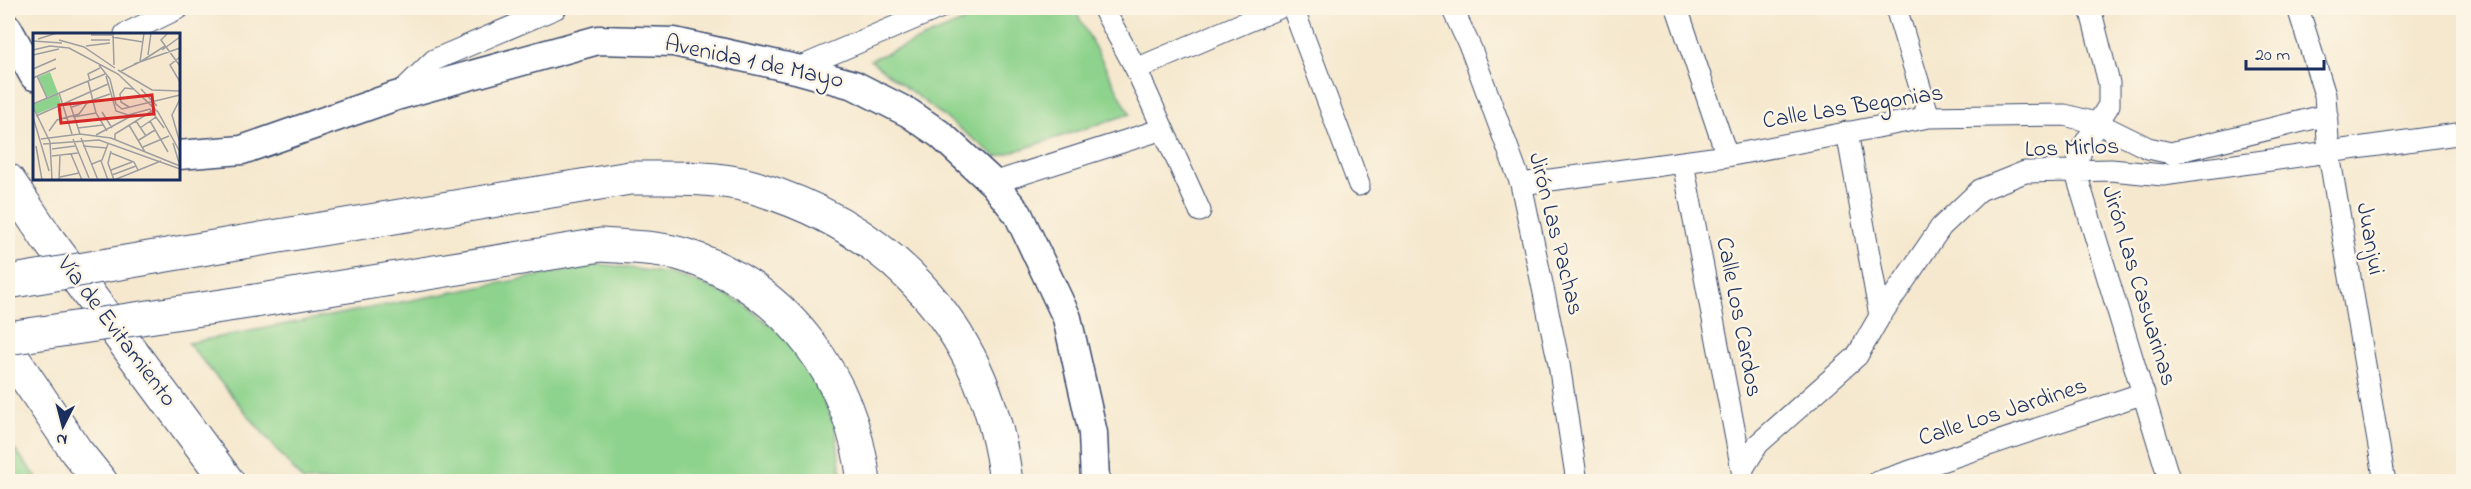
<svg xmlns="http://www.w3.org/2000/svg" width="2471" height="489" viewBox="0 0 2471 489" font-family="'Indie Flower',sans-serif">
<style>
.green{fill:#8ed38d;stroke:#548176;stroke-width:1.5}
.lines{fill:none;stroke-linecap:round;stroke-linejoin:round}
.minor-casing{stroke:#3c4b6f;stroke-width:23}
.secondary-casing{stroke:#3c4b6f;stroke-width:31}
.motorway-casing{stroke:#3c4b6f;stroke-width:35}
.minor{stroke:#fff;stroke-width:21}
.secondary{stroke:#fff;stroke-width:28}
.motorway{stroke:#fff;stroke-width:33}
.motorway-bridge-casing{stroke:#3c4b6f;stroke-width:35;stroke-linecap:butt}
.motorway-bridge{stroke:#fff;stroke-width:33}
.labels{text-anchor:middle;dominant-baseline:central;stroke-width:5;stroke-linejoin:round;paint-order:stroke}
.street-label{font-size:24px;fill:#1b2f5e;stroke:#fcf5e5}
.inset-road{fill:none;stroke:#9e9ea1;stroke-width:1.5}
.view{fill:#d62828;fill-opacity:0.15;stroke:#d62828;stroke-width:3}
.inset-edge{fill:none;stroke:#1b2f5e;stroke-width:3}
</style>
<rect width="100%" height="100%" fill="#fcf5e5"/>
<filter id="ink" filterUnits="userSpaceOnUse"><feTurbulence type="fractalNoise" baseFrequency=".0167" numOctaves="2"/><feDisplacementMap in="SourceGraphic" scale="12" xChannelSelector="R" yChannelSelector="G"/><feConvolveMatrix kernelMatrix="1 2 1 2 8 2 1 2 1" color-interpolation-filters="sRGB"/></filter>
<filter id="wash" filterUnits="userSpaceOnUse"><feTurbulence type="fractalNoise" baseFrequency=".008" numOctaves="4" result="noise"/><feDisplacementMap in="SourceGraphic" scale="24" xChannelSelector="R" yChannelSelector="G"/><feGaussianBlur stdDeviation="1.35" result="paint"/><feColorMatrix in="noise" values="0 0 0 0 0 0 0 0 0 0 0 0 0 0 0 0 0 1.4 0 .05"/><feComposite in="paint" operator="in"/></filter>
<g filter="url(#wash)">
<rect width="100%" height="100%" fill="#f5e8ce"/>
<path class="green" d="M996,8H1074L1130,114L997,157L870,60Z
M600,264L671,274L710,287L742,303L797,346L835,425L842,481H303L188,343Z
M8,441L40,481H8Z"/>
</g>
<g filter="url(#ink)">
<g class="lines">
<defs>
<path id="minor" d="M1103,8L1136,69L1200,211
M1293,8L1359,185
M1452,8L1471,49L1521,184L1559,364L1577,482
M1677,8L1727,156
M1896,8L1929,117
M2090,8L2109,83V105L2082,148L2075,170L2170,482
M2298,8L2325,95L2329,154L2385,482
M125,34L179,8
M796,69L939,8
M1136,69L1279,8
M399,94L434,60L556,8
M1847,132L1880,316
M1683,163L1743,475
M993,183L1163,129
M1521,184L1727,156L1929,117L2065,115L2099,124L2148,148L2171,153L2327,115
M1742,470L1758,444L1857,356L1880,316L1941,227L1980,190L2025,172L2111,170L2163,175L2464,133
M1878,482L2144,393"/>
<path id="secondary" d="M8,29L34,76
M178,155L242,150L396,96L598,40L674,42L796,69L854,85L909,113L941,135L993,183L1018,214L1067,318L1093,433L1095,482"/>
<path id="motorway" d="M8,180L47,238L228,482
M243,242L630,178C668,178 716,176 753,187C896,229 988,332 1006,482
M255,301L601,245C630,247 659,247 687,256C787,289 852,378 864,482
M8,351L76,451L101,482"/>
</defs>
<use href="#minor" class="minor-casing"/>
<use href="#secondary" class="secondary-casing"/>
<use href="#motorway" class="motorway-casing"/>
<use href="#minor" class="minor"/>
<use href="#secondary" class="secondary"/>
<use href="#motorway" class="motorway"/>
<defs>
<path id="motorway-bridge" d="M8,282L243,242
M8,338L255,301"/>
</defs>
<use href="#motorway-bridge" class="motorway-bridge-casing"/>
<use href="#motorway-bridge" class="motorway-bridge"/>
</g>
</g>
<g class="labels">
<g class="street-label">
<text transform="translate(754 63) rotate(12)">Avenida 1 de Mayo</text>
<text transform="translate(1853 108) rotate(-9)">Calle Las Begonias</text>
<text transform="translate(2072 149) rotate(-2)">Los Mirlos</text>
<text transform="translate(1555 234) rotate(76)">Jirón Las Pachas</text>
<text transform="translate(2369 239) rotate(80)">Juanjui</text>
<text transform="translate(2138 286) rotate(73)">Jirón Las Casuarinas</text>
<text transform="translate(1738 317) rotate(79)">Calle Los Cardos</text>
<text transform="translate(116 332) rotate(53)">Vía de Evitamiento</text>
<text transform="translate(2003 413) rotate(-18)">Calle Los Jardines</text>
</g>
</g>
<g transform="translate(33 33)">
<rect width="147" height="147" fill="#f5e8ce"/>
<path d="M17,39L25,60L14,64L5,44ZM25,61L28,71L4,81L0,72Z" fill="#8ed38d"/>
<path class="inset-road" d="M80,0L81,32M135,0L128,7L147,33M58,2H79M79,4L110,9M5,6L24,0M26,7L51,14L82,35M58,7H77M0,8L29,10M53,13L77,10M0,17L17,13L36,15L85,41L125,79L147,119M129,17L147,4M0,22L26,16M115,22L118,0M147,24L137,32L147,49M107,29L132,13M101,31L147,15M66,32L77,46L83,71L89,76L147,62M0,36L23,26M85,37L119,57L147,58M88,38L107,29L111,0M4,43L14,65M73,43L83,78L95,82L117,76L131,95M0,45L23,35M55,48L63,80L74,98M57,48L55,41L67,35M108,56L124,73M26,60L39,101M147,66L139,82L147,110M36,68L47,101M0,71L72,41M0,74L17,109L19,147M39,74L77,61M96,74L88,69L87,61L92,55L101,56M69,79L79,95M3,83L75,51M0,84L16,138M40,84L63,80M103,88L113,103M117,88L135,119M96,92L112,119M45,95L70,92M107,95L123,84M16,98L24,87L46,81L54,70M63,102L102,81M48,105L65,147M8,106L47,101L78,105L147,133M40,106L56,145M82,106V101L119,78M106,107L122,97M140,110L147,133M10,111L66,107L147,136M3,113L9,147M50,113L74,115M110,114L136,103M19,116L42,113M78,118L75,130L81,147L128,128M78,120L101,129L105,137M38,121L49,147M19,123L45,120M68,128L75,147M59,131L69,127L75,111M78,137L99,129M79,142L103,133M27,144L46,140M26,147L27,122"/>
<path class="view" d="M119,62L121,81L28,90L26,72Z"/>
<rect width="147" height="147" class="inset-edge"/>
</g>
<rect width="2471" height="489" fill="none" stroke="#fcf5e5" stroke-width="30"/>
<g transform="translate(63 426) rotate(186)" stroke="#fcf5e5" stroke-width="4.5" paint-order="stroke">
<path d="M0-4.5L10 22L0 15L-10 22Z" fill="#1b2f5e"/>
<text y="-9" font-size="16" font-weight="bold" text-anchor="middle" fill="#1b2f5e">N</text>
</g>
<path d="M2246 60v9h78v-9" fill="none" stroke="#1b2f5e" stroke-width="3"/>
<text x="2255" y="60" font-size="18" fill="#1b2f5e" stroke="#fcf5e5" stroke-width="4.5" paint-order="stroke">20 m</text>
</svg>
